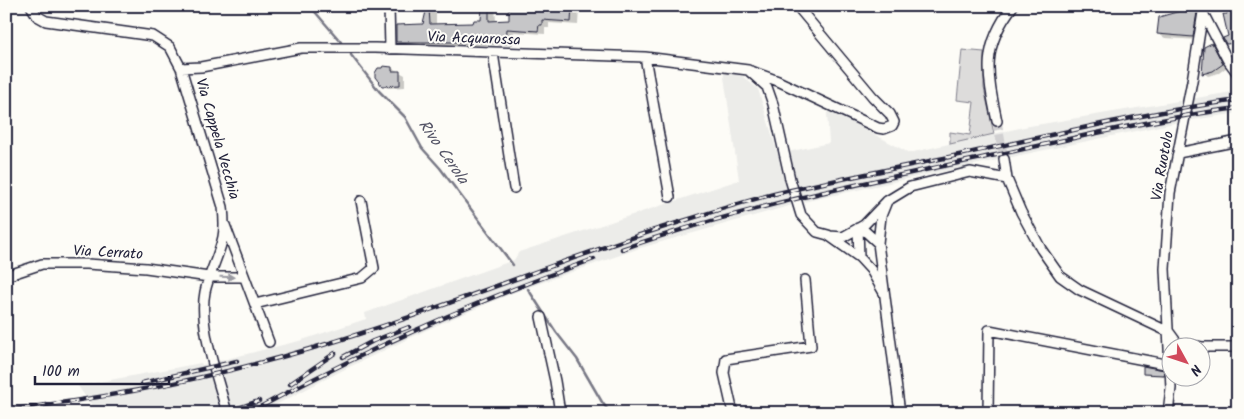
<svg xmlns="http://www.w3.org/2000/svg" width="1244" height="419" viewBox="0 0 1244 419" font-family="Kalam,sans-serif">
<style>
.built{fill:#ecece9}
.green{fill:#dddcdb;stroke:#807f8b}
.shadow{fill:#0003}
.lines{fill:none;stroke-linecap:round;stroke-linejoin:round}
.stream{stroke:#787885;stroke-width:2.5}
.building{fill:#c6c6c8;stroke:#22223b}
.minor-tunnel{stroke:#d1d0d1;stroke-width:9;stroke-dasharray:9 4.5;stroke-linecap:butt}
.minor-casing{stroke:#22223b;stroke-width:12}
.minor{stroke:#fdfcf7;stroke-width:9}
.rail-casing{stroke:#22223b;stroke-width:4.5}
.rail{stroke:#fdfcf7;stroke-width:2.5;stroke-dasharray:8;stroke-linecap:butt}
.oneway{fill:#9a9aa2}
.labels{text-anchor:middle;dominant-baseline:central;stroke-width:4;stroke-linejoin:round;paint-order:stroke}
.street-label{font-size:15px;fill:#22223b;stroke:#fdfcf7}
.water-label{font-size:16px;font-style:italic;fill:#545466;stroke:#fdfcf7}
</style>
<rect width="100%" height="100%" fill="#fdfcf7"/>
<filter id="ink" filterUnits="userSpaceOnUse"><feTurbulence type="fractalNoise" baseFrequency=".02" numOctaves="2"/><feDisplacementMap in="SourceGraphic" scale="10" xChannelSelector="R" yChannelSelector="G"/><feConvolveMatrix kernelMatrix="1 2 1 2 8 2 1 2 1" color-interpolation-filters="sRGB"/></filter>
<g filter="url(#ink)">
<path class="built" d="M723,70L742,76L758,89L778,154L829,143L827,113L831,109L863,125L874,134L909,153L1024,127L1238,91V113L1179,122L911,178L803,202L640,248L515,292L435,326L347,368L260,413H97L78,386L201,363L202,365L299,341L366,319L365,313L514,260L519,252L739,180Z"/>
<path class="green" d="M962,50L984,52V88L994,134L950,144V132L970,135L974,102L957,100Z"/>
<path class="shadow" d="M483,6H495L496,22H510L551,6H576L579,8L578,25L549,23V28H545V34L514,32L513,45L404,46L397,42L424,25L428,9L436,13V25L474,24L483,21Z
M1153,6H1204L1200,40L1165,38L1158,34L1185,10Z
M1238,6V47L1235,48L1227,43L1229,37V15Z
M1212,45L1217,48L1227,67L1219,73L1208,76L1204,73Z
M392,68L405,75V87L388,88L382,85L379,69Z
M1163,371L1167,373V376L1147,375L1144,374Z"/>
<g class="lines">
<path class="stream" d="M310,6L341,42
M351,55L379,91L405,117L422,148L440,168L513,265
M528,289L556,332L577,359L602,402L610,413"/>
</g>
<path class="building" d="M482,6H489V21L509,20V6H572L571,22L542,20V25H539L538,31L507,29L506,42H396V25L423,24L427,7L429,8L430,24L473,23L474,20H481Z
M1198,6L1193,37L1157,34L1159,17Z
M1226,6H1238V43L1226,44L1223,38L1228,36L1223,14H1227Z
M1212,43L1223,64L1213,71L1202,74L1204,47Z
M383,66L392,67V71H400V85L382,86L375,77V73L378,68H382Z
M1143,366L1164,370V375L1143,374Z"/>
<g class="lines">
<path class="minor-tunnel" d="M997,121L1004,159"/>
<defs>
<path id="minor" d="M31,6L37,16L46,21L153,36L170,47L181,68L223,207C224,217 225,227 223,237C219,256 209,273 205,292C198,327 218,378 227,413
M389,6L390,49
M1203,13L1227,59L1238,74
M493,53L514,188
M645,57L670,197
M181,68L201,67L301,48H375L645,57L748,70L767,87L773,104L790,179L801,215L817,232L828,235L859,257L871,270L884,293
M751,71L778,81L878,128L884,129L892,126L894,122L890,114L873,97L797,6
M997,121C987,74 981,47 1013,6
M1178,153L1238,141
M1004,159L1007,179L1021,212L1041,249L1060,276L1080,290L1169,332L1177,343L1202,347H1238
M887,201L881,216L878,243L900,413
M225,225L269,342
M858,228L859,257
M858,228L866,232L878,243
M830,236L843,237L864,225L887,201L910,187L970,172L1007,179
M6,276L42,264H87L146,268L209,277H244
M255,304L362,278L374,268L361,201
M541,317L555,381L560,413
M733,413L724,373L726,359L811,346L805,280
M988,413L989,330L1170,365
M1168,413L1171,388L1165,269L1170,193L1192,81L1204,6"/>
</defs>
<use href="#minor" class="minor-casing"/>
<use href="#minor" class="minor"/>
<defs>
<path id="rail" d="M622,249C743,207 871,181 996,155C1076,138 1157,118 1238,108
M343,357L373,341L409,327
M142,383L237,361
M290,384L335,353
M6,410C110,398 212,378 313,348C429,314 542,267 658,229C696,217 735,204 774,194C838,179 903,167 968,153C1057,134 1147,112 1238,100
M224,413L259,401
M249,413C360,352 475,301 594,259"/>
</defs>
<use href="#rail" class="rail-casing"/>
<use href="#rail" class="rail"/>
</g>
<defs><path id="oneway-solid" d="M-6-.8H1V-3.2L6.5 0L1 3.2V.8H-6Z" transform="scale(1.25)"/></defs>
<use class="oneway" href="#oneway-solid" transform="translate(227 277) rotate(1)"/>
</g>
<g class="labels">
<g class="street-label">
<text transform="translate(474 39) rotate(2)">Via Acquarossa</text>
<text transform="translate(217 139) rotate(74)">Via Cappela Vecchia</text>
<text transform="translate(1163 166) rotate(-80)">Via Ruotolo</text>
<text transform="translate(108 253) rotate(3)">Via Cerrato</text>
</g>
<g class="water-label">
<text transform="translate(443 152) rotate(55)">Rivo Cerola</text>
</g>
</g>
<rect width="1244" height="419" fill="none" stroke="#fdfcf7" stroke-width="25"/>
<rect x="12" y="12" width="1219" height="394" fill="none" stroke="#22223b" stroke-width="2" filter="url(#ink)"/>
<g transform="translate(1186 362) rotate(130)"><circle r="24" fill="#fdfcf7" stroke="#a5a5ac"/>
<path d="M0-4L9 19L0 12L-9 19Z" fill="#d1495b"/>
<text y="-8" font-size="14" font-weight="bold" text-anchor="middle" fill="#22223b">N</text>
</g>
<path d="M35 376v8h134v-8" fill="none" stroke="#22223b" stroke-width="2.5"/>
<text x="42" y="376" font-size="15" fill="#22223b" stroke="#fdfcf7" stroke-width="4" paint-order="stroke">100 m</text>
</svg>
